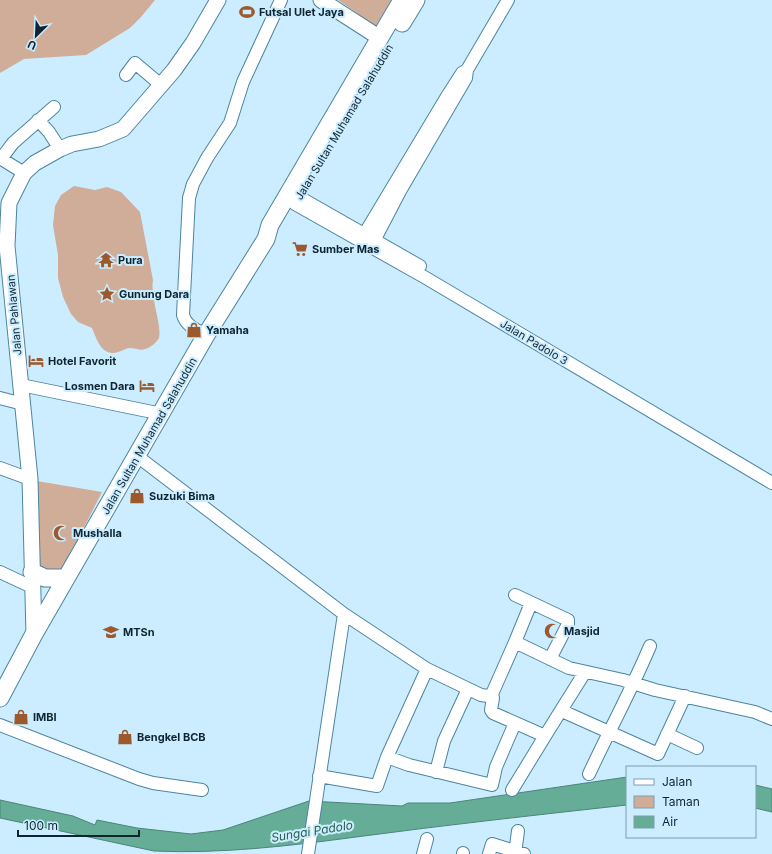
<svg xmlns="http://www.w3.org/2000/svg" width="772" height="854" viewBox="0 0 772 854" font-family="Inter,sans-serif">
<style>
.green{fill:#d0ad99}
.water{fill:#65ad96;stroke:#4b8478}
.lines{fill:none;stroke-linecap:round;stroke-linejoin:round}
.minor-casing{stroke:#4d849f;stroke-width:14}
.major-casing{stroke:#4d849f;stroke-width:17}
.highway-casing{stroke:#4d849f;stroke-width:19}
.minor{stroke:#fff;stroke-width:12}
.major{stroke:#fff;stroke-width:15}
.highway{stroke:#fff;stroke-width:17}
.labels{text-anchor:middle;dominant-baseline:central;stroke-width:4;stroke-linejoin:round;paint-order:stroke}
.poi-label{font-size:11px;font-weight:bold;fill:#0e2531;stroke:#cbedff;text-anchor:start}
.street-label{font-size:11px;fill:#0e2531;stroke:#cbedff}
.water-label{font-size:12px;font-style:italic;fill:#27604f;stroke:#cbedff}
</style>
<rect width="100%" height="100%" fill="#cbedff"/>
<path class="green" d="M0,0H155L141,17L130,28L86,55L24,59L0,73Z
M338,0H391L376,26Z
M74,186L95,190L107,187L121,192L140,212L153,280C150,298 162,324 159,338C157,342 150,348 145,349C141,351 135,348 130,348C126,348 122,351 118,352C102,357 97,340 92,328L78,322L71,314L63,297L58,278V255L53,225L55,206L61,195Z
M37,481L102,492L60,575L40,572Z"/>
<path class="water" d="M627,777V805C536,815 446,825 356,837C289,846 221,854 154,851L0,818V800L73,816L95,825L97,820L137,828L191,834L223,830L309,801L402,806L408,803H450Z
M755,785L772,789V812L755,808Z"/>
<g class="lines">
<defs>
<path id="minor" d="M467,70L508,0
M126,75L135,63L161,85
M38,120L49,132L60,149
M0,158L24,173
M1,159L13,143L54,107
M299,197L420,266
M295,204L426,278L772,483
M365,233L446,98L462,73L467,70L466,78L400,191L375,239
M206,335C197,330 186,326 183,315L189,198L193,184L207,158L230,123L243,82L281,0
M21,385L162,414
M0,398L23,404
M137,456L344,614L308,854
M0,468L30,479
M0,572L32,587
M515,595L568,620V624L550,659
M344,614L427,669L481,695L488,696L492,694L515,642L569,668L623,680L655,690L755,712L772,719
M515,642L531,603
M492,694L493,698L491,710L493,713L545,736L585,672
M562,711L658,754L685,696
M0,725L139,779L153,783L202,790
M667,734L697,748
M387,757L409,765L492,785L496,767L515,723
M436,772L444,741L468,689
M589,774C609,731 632,689 650,646
M319,776L377,786L387,757L427,669
M512,790L545,736
M423,854L427,839
M463,854V853
M489,854L492,844L524,854
M515,854L518,831"/>
<path id="major" d="M321,0L380,38
M34,634L30,479L7,246L9,203L24,173L35,163L60,149L72,144L99,139L123,129L174,70L193,43L218,0"/>
<path id="highway" d="M402,23L416,0
M32,572L45,578H66
M0,698L34,634L206,335L266,239L270,225L402,0"/>
</defs>
<use href="#minor" class="minor-casing"/>
<use href="#major" class="major-casing"/>
<use href="#highway" class="highway-casing"/>
<use href="#minor" class="minor"/>
<use href="#major" class="major"/>
<use href="#highway" class="highway"/>
</g>
<defs>
<symbol id="stadium-bare" viewBox="-9 -9 18 18"><path d="M0-5a6.5 5 0 1 0 0 10a6.5 5 0 1 0 0-10ZM-3.5-1.8h7v3.6h-7Z" fill="#9d582b" stroke="#cbedff" stroke-width="2.5" paint-order="stroke"/></symbol>
<symbol id="supermarket-bare" viewBox="-9 -9 18 18"><path d="M-6-5.5h2.5l.6 2H6L4.5 2H-2.5L-4.4-4H-6ZM-1.5 3.2a1.3 1.3 0 1 0 .1 0ZM3 3.2a1.3 1.3 0 1 0 .1 0Z" fill="#9d582b" stroke="#cbedff" stroke-width="2.5" paint-order="stroke"/></symbol>
<symbol id="temple-bare" viewBox="-9 -9 18 18"><path d="M0-6L5-2H3V0L6.5 2.5H4V6H1.5V3h-3V6H-4V2.5H-6.5L-3 0V-2H-5Z" fill="#9d582b" stroke="#cbedff" stroke-width="2.5" paint-order="stroke"/></symbol>
<symbol id="sight-bare" viewBox="-9 -9 18 18"><path d="M0-6L1.8-2.2L6-1.7L2.9 1.2L3.7 5.4L0 3.3L-3.7 5.4L-2.9 1.2L-6-1.7L-1.8-2.2Z" fill="#9d582b" stroke="#cbedff" stroke-width="2.5" paint-order="stroke"/></symbol>
<symbol id="shop-bare" viewBox="-9 -9 18 18"><path d="M-5-2.5h2.3a2.7 3.5 0 0 1 5.4 0H5L5.5 6h-11ZM-1.5-2.5h3a1.5 2.3 0 0 0-3 0Z" fill="#9d582b" stroke="#cbedff" stroke-width="2.5" paint-order="stroke"/></symbol>
<symbol id="hotel-bare" viewBox="-9 -9 18 18"><path d="M-6-4.5h1.5V1H6V5H4.5V3h-9V5H-6ZM-4 0a1.8 1.8 0 1 1 3.6 0ZM.5 0V-2.5h3Q6-2.5 6 0Z" fill="#9d582b" stroke="#cbedff" stroke-width="2.5" paint-order="stroke"/></symbol>
<symbol id="mosque-bare" viewBox="-9 -9 18 18"><path d="M3.5-4.9A6 6 0 1 0 3.5 4.9A5 5 0 1 1 3.5-4.9Z" fill="#9d582b" stroke="#cbedff" stroke-width="2.5" paint-order="stroke"/></symbol>
<symbol id="school-bare" viewBox="-9 -9 18 18"><path d="M0-5L7-2L0 1L-7-2ZM-4 1L0 2.5L4 1V4Q0 6-4 4Z" fill="#9d582b" stroke="#cbedff" stroke-width="2.5" paint-order="stroke"/></symbol>
</defs>
<g fill-rule="evenodd">
<use href="#stadium-bare" x="236" y="1" width="22" height="22"/>
<use href="#supermarket-bare" x="289" y="238" width="22" height="22"/>
<use href="#temple-bare" x="95" y="249" width="22" height="22"/>
<use href="#sight-bare" x="96" y="283" width="22" height="22"/>
<use href="#shop-bare" x="183" y="319" width="22" height="22"/>
<use href="#hotel-bare" x="25" y="350" width="22" height="22"/>
<use href="#hotel-bare" x="136" y="375" width="22" height="22"/>
<use href="#shop-bare" x="126" y="485" width="22" height="22"/>
<use href="#mosque-bare" x="50" y="522" width="22" height="22"/>
<use href="#mosque-bare" x="541" y="620" width="22" height="22"/>
<use href="#school-bare" x="100" y="621" width="22" height="22"/>
<use href="#shop-bare" x="10" y="706" width="22" height="22"/>
<use href="#shop-bare" x="114" y="726" width="22" height="22"/>
</g>
<g class="labels">
<g class="poi-label">
<text x="259" y="12">Futsal Ulet Jaya</text>
<text x="312" y="249">Sumber Mas</text>
<text x="118" y="260">Pura</text>
<text x="119" y="294">Gunung Dara</text>
<text x="206" y="330">Yamaha</text>
<text x="48" y="361">Hotel Favorit</text>
<text x="135" y="386" text-anchor="end">Losmen Dara</text>
<text x="149" y="496">Suzuki Bima</text>
<text x="73" y="533">Mushalla</text>
<text x="564" y="631">Masjid</text>
<text x="123" y="632">MTSn</text>
<text x="33" y="717">IMBI</text>
<text x="137" y="737">Bengkel BCB</text>
</g>
<g class="street-label">
<text transform="translate(344 122) rotate(-59)">Jalan Sultan Muhamad Salahuddin</text>
<text transform="translate(14 315) rotate(-95)">Jalan Pahlawan</text>
<text transform="translate(534 342) rotate(31)">Jalan Padolo 3</text>
<text transform="translate(149 436) rotate(-60)">Jalan Sultan Muhamad Salahuddin</text>
</g>
<g class="water-label">
<text transform="translate(312 831) rotate(-9)">Sungai Padolo</text>
</g>
</g>
<rect x="626" y="766" width="130" height="72" fill="#cbedff" stroke="#7f9dad"/>
<rect x="634" y="779" width="20" height="6" fill="#ffffff" stroke="#7f9dad"/>
<text x="662" y="786" font-size="12" fill="#0e2531">Jalan</text>
<rect x="634" y="796" width="20" height="12" fill="#d0ad99" stroke="#7f9dad"/>
<text x="662" y="806" font-size="12" fill="#0e2531">Taman</text>
<rect x="634" y="816" width="20" height="12" fill="#65ad96" stroke="#7f9dad"/>
<text x="662" y="826" font-size="12" fill="#0e2531">Air</text>
<g transform="translate(36 36) rotate(204)" stroke="#cbedff" stroke-width="3" paint-order="stroke">
<path d="M0-3L7 15L0 10L-7 15Z" fill="#0e2531"/>
<text y="-6" font-size="11" font-weight="bold" text-anchor="middle" fill="#0e2531">U</text>
</g>
<path d="M18 830v6h121v-6" fill="none" stroke="#0e2531" stroke-width="2"/>
<text x="24" y="830" font-size="12" fill="#0e2531" stroke="#cbedff" stroke-width="3" paint-order="stroke">100 m</text>
</svg>
